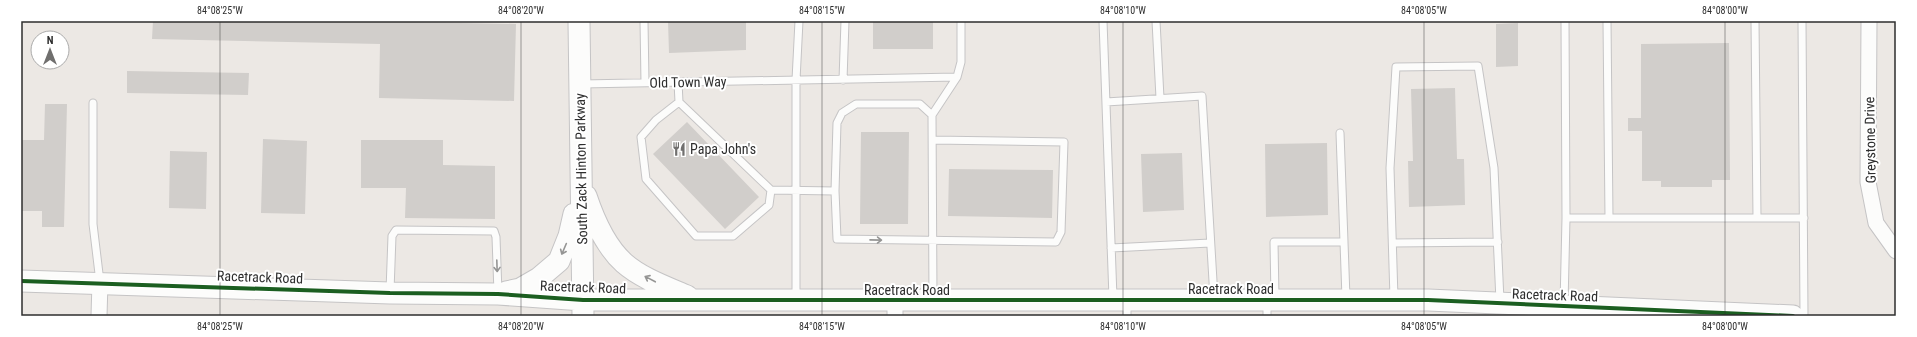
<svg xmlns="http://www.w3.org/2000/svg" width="1917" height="337" viewBox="0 0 1917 337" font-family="'Roboto Condensed',sans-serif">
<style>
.building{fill:#d1cecb}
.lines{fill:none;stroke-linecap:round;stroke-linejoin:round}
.lane-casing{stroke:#c5c4c5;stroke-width:9}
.street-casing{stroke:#c5c4c5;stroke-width:17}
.secondary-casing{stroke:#c5c4c5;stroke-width:23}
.lane{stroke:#fcfcfb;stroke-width:7}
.street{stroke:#fcfcfb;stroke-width:15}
.secondary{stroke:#fcfcfb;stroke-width:21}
.cycleway-casing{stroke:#fff;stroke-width:6}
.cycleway{stroke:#1b5e20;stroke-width:4}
.oneway{stroke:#959594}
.ticks{fill:none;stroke:#2e2e2e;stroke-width:1;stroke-opacity:0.45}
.labels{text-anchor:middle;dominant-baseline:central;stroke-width:4;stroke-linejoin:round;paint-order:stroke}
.street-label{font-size:14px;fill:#2e2e2e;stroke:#fff}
.poi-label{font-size:14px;fill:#2e2e2e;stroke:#fff;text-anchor:start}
.neatline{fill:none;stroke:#2e2e2e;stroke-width:1.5}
.ticks-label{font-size:10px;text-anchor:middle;fill:#2e2e2e}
</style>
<rect width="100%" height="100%" fill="#ece8e4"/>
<path class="building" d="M153,21H364L516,24L514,101L379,98L380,44L152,39Z
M668,21H746V50L669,53Z
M873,21H933V49H873Z
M1518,23V66L1496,67V24Z
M1729,43L1730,180H1712V187H1661V181H1642V131H1628V118H1641V44Z
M127,71L249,73L248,95L127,93Z
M1455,88L1457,159H1464L1465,205L1409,207L1408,161H1413L1411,89Z
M45,104H67L64,227H42V211H21V140H44Z
M687,122L759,197L725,229L653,154Z
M861,132H909L908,224H860Z
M263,139L307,141L305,214L261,213Z
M361,140H443V165L495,166V219L405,218L406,188H361Z
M1327,143L1328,215L1266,217L1265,144Z
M170,151L207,152L206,209L169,208Z
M1182,153L1184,210L1143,212L1141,154Z
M949,169L1053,170L1052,218L948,216Z"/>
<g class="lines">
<defs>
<path id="lane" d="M644,21L645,83
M1103,21L1113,298
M1156,21L1160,98
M1565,21L1566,218
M1755,21L1757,218
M1802,21L1804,316
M843,80L845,21
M678,82L679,102L656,120L641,137L646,179L696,236H733L769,205L771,190L835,191L837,123L842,113L856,104H920L932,115L933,298
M582,84L957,77L961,62V21
M679,102L771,190
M1106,102L1202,96L1214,298
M93,103V224L100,282
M932,115L957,77
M1340,133L1344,242
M835,191L837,239L1056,242L1061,232L1064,142L933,140
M1609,218H1804
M1393,243L1498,242
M1111,248L1210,243
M390,291L392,236L396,230L494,231L496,237L498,293
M1275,298L1274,242H1344L1346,298
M1394,298L1390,168L1396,67L1478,66L1494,168L1500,301
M796,299V80L799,21
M1127,303V316
M1267,303V316
M1564,305L1566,218H1609L1607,21"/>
<path id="street" d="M1869,21L1868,182L1876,223L1896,251
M99,316L100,282
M895,316V301"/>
<path id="secondary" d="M579,21L583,316
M586,196C594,220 605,246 624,263C641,278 666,287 687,296
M21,281L390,293L498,294L583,300H1428L1793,316
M506,292L520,289L539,278L559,261L569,236L574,214"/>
</defs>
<use href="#lane" class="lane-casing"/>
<use href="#street" class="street-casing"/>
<use href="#secondary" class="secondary-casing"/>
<use href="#lane" class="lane"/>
<use href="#street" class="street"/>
<use href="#secondary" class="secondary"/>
<defs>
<path id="cycleway" d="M21,281L390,293L498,294L583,300H1428L1793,316"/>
</defs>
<use href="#cycleway" class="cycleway-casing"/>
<use href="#cycleway" class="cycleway"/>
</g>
<defs><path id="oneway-shaft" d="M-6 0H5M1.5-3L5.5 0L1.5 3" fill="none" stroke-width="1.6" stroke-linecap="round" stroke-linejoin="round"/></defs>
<g class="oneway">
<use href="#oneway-shaft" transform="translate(876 240) rotate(1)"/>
<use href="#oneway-shaft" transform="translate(564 249) rotate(113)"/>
<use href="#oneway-shaft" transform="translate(497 266) rotate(88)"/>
<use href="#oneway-shaft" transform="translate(650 279) rotate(-152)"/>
</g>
<path class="ticks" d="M220,21V316M521,21V316M822,21V316M1123,21V316M1424,21V316M1725,21V316"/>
<defs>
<symbol id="restaurant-bare" viewBox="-9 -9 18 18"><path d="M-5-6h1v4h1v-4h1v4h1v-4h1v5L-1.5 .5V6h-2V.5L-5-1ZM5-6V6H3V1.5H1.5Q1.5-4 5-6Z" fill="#706f6e" stroke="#fff" stroke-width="2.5" paint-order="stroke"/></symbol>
</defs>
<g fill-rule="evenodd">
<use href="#restaurant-bare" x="669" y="139" width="20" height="20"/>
</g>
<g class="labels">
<g class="street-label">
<text transform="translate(688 82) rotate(-1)">Old Town Way</text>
<text transform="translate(1870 140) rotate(-91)">Greystone Drive</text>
<text transform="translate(581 169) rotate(-91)">South Zack Hinton Parkway</text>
<text transform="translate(260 277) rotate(2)">Racetrack Road</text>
<text transform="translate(583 287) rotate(2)">Racetrack Road</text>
<text x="1231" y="289">Racetrack Road</text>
<text x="907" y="290">Racetrack Road</text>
<text transform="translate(1555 295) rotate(2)">Racetrack Road</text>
</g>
<g class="poi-label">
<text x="690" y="149">Papa John's</text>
</g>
</g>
<rect width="1917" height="337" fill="none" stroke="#ffffff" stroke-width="44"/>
<g transform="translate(50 50)"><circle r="19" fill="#ffffff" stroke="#ababab"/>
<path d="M0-3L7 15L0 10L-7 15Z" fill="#706f6e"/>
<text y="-6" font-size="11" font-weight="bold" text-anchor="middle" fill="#2e2e2e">N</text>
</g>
<rect x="22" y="22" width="1873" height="293" class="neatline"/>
<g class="ticks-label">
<text x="220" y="14">84°08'25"W</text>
<text x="521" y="14">84°08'20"W</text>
<text x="822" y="14">84°08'15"W</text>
<text x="1123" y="14">84°08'10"W</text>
<text x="1424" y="14">84°08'05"W</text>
<text x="1725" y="14">84°08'00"W</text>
<text x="220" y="330">84°08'25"W</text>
<text x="521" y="330">84°08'20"W</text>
<text x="822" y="330">84°08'15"W</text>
<text x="1123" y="330">84°08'10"W</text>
<text x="1424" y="330">84°08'05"W</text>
<text x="1725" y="330">84°08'00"W</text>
</g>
</svg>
